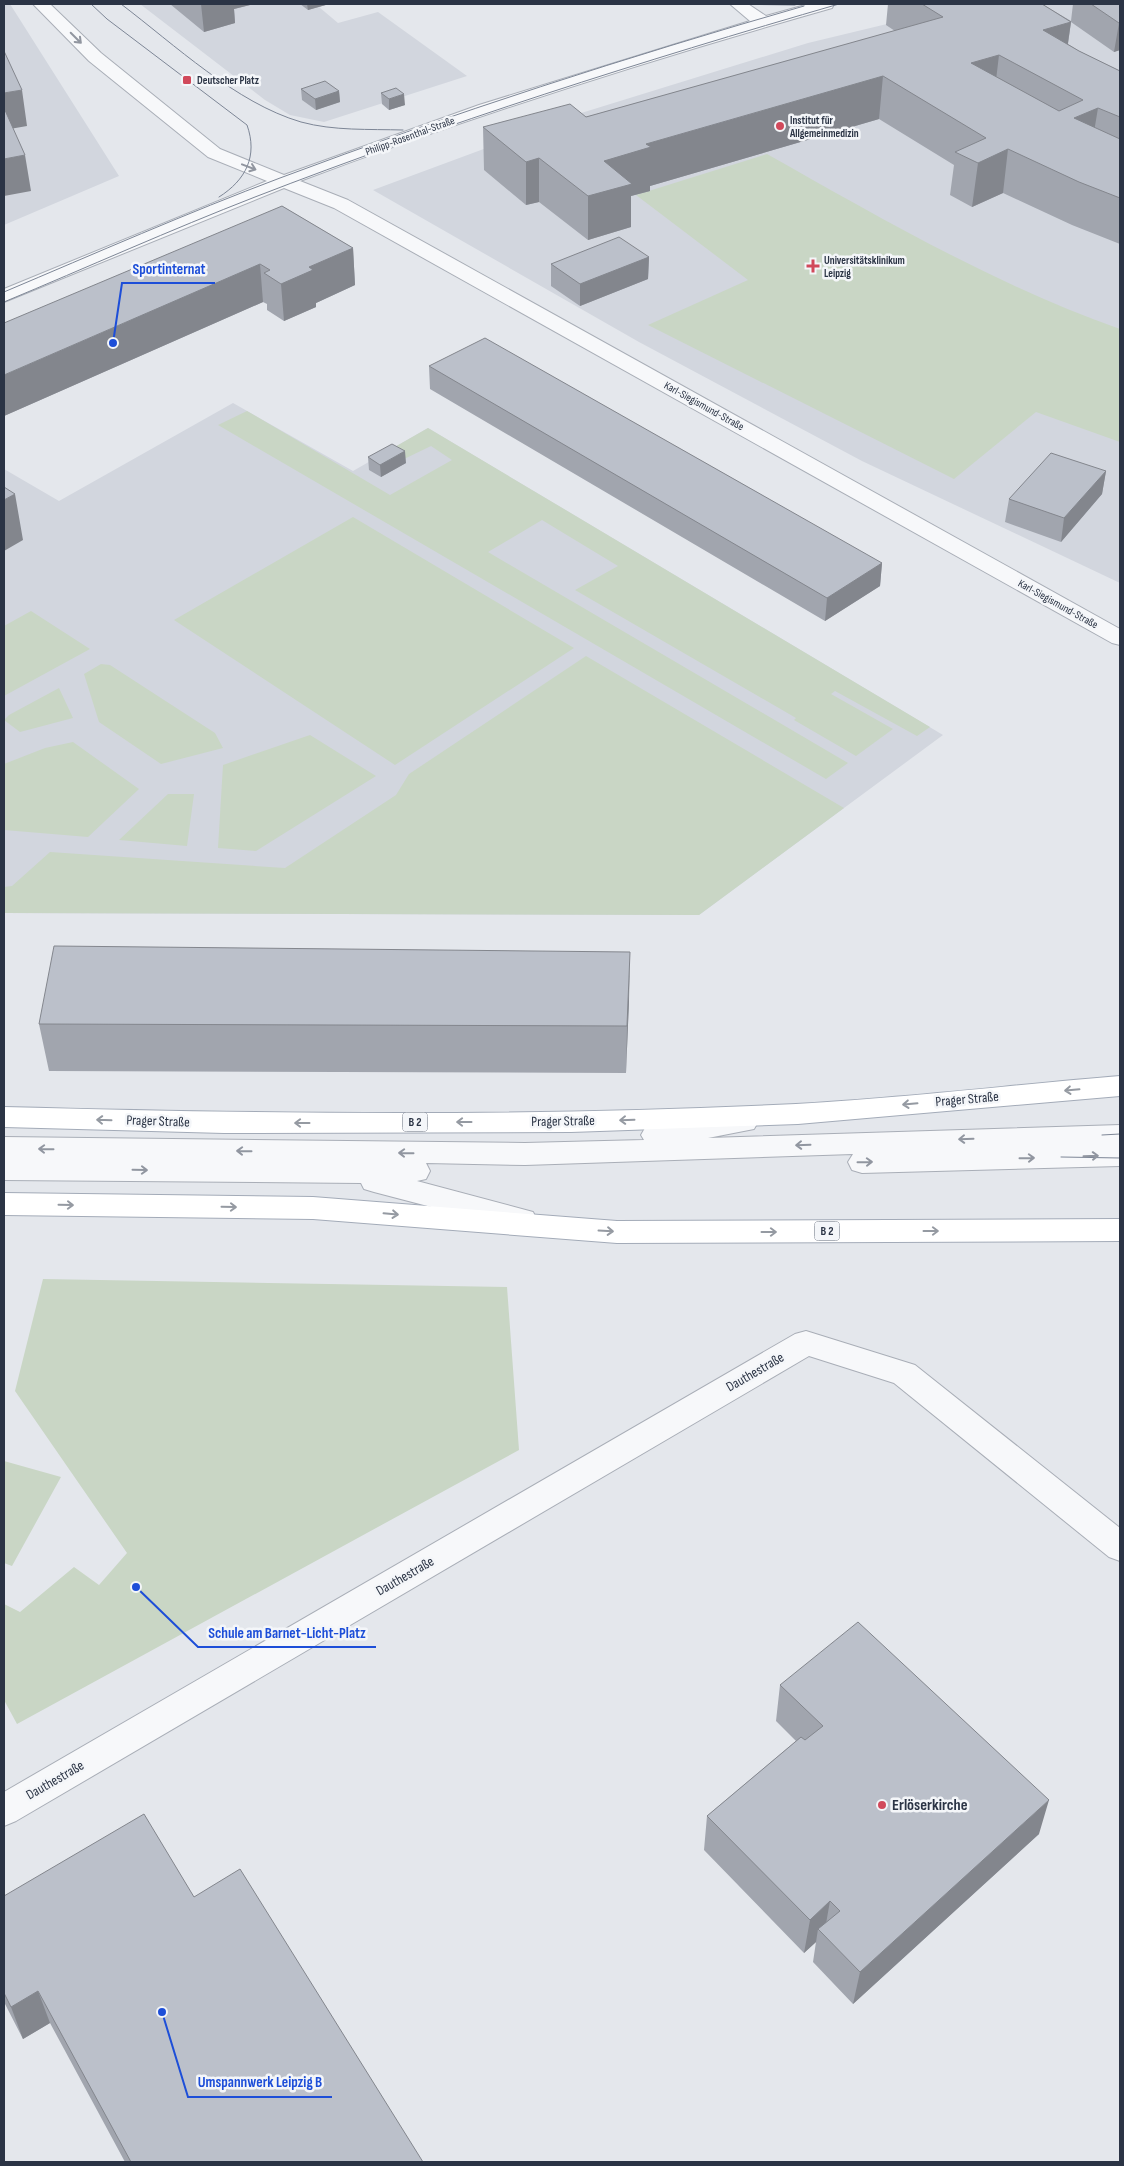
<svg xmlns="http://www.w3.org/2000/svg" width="1124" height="2166" viewBox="0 0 1124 2166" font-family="'Sofia Sans Condensed',sans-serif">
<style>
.built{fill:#d2d6de}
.green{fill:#c9d6c5}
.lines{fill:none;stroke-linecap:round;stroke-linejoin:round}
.minor-casing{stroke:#a9aeb7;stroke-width:2}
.major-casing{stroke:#a3abb8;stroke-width:2}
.minor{fill:#f7f8fa;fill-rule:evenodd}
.major{fill:#fff;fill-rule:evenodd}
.tram{stroke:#7d8696;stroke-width:1}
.wall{fill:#a1a5ae}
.shaded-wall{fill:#83868d}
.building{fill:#bbc0ca;stroke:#83868d;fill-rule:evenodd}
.oneway{stroke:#9196a0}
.oneway2{stroke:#959aa2}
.poi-dot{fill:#d1495b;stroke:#f4f6f9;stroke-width:2}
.labels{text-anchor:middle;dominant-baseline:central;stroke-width:5;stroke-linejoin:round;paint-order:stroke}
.far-poi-label{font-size:11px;font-weight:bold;fill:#2b3445;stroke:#f4f6f9;text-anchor:start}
.far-street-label{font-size:11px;fill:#2b3445;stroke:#f4f6f9}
.shield{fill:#f4f6f9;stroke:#676e7b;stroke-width:1}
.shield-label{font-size:12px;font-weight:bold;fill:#2b3445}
.street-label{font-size:14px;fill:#2b3445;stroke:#f4f6f9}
.near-poi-label{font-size:16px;font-weight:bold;fill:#2b3445;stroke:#f4f6f9;text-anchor:start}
.leader{fill:none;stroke:#1d4ed8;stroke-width:2}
.callout-dot{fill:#1d4ed8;stroke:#f4f6f9;stroke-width:2}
.callout-label{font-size:15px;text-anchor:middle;font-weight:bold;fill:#1d4ed8;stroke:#f4f6f9;stroke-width:5;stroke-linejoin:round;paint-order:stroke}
</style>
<rect width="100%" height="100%" fill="#e4e7ec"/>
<path class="built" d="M4,4H10L119,176L4,225Z
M140,4H330L319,7L338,23L378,12L467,76L324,122L290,115L265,100Z
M970,4H1120V583L862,461L639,342L373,190L578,114L808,43Z
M233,403L353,471L428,428L943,735L699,915L4,913V469L59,501Z"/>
<path class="green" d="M767,154C882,219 996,285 1120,329V442L1036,412L954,479L648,325L748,280L636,195Z
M247,411L390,495L452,460L431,446L400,461L386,452L428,428L930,727L917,736L835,691L831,694L893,729L856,756L794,720L796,718L575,590L618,566L542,520L488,552L848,763L826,779L218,425Z
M353,517L574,648L395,765L174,620Z
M31,611L90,649L4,696V626Z
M586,656L844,808L699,915L4,913V887L12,886L50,852L285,868L396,795L409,774Z
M101,664L110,665L215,733L223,748L161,764L99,722L84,674Z
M59,688L73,718L20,732L4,720L9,715Z
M310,735L376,776L256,851L218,848L223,765Z
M73,742L139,789L88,837L4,830V764L45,748Z
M168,794H194L187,846L119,840Z
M43,1279L507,1287L519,1450L17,1724L4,1700V1604L20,1612L74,1567L99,1585L127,1553L15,1391Z
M4,1461L61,1477L12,1566L4,1563Z"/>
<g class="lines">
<defs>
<path id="minor" d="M33,4H50L101,53L220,149L284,175L479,105L750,21L730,4H748L766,16L809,4H834L832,8C653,59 475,115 300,181L348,200L1120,629V645L1112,643L334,208L284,188L4,302V289L267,181L208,157L89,61Z
M744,1112L754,1115L758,1122L754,1129L708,1138L1120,1125V1166L862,1173L852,1170L848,1162L853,1154L525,1165L426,1163L430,1171L426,1179L417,1181L533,1212L537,1220L533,1228L523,1231L374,1192L364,1189L361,1183L4,1180V1137L525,1143L644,1140L641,1135L645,1128L655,1125Z
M806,1331L915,1365L1120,1528V1561L1109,1557L894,1383L809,1356L16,1821L4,1826V1792L795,1334Z"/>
<path id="major" d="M1120,1076V1096L798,1124L571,1132L224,1133L4,1127V1107C268,1114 532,1117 796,1104C904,1098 1012,1085 1120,1076Z
M4,1193L313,1197L617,1221L1120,1219V1241L617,1243L313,1219L4,1215Z"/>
</defs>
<use href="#minor" class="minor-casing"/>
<use href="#major" class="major-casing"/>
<use href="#minor" class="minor"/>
<use href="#major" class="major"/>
<path class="tram" d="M91,4L107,19L247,125C258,156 246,180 219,197
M121,4C175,45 236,103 301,122C334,131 369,129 403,130
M722,4L795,5
M4,292C96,253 187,213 280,178C453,113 627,57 804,6
M4,302C88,267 170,230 255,197C446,123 642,61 839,4
M1102,1135L1120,1134
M1061,1157L1120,1158"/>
</g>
<path class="wall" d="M170,4H254L234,9L235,23L204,32Z
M300,4H329L308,10Z
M888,4H1042L1071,21L1073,4H1120V50L1114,52L1071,22L1068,44L1079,51L1120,71V244L1072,225L1003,193L972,207L950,195L954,165L879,119L650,186V191L631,196V227L588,240L539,202L526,205L484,170L483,127L586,117L895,31L886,25Z
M301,89L339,91L340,102L316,110L302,100Z
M381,93L405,105L389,110L382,104Z
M282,206L353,248L355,285L316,303V307L284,321L267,310V304L263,302L4,416Z
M649,257L648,279L580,306L551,286V264Z
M429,366L882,563L880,586L825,621L430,389Z
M368,457L406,463L381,477L369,470Z
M1106,471L1102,494L1061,542L1005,522L1009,499Z
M629,1000L626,1073L49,1071L39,1024Z
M780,1685L1039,1834L853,2004L813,1962L816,1942L804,1953L704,1850L707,1816L796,1741L776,1721Z
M4,1896L194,1897L423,2162H125L50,2023L23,2039L4,2002Z"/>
<path class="shaded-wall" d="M201,4H254L234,9L235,23L204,32Z
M307,4H329L308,10Z
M1071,22L1065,63L1043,30Z
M1119,23H1120V50L1114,52Z
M999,55L994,97L971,63Z
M883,76L879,119L650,186V191L631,196V227L588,240V196L604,161L646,144Z
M22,90L27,126L4,130V93Z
M339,91L340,102L316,110L315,99Z
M404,94L405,105L389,110V99Z
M1098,108L1091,150L1074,118Z
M1008,149L1003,193L972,207L978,163Z
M25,155L31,191L4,196V159Z
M539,158V202L526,205V162Z
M353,248L355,285L316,303V307L284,321L281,284L309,267Z
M649,257L648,279L580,306V284Z
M260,264L263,302L4,416V375Z
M405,451L406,463L381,477L380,465Z
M1106,471L1102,494L1061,542L1064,518Z
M15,494L23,540L4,551V500Z
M882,563L880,586L825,621L827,598Z
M630,952L629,1000L626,1073L627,1026Z
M1049,1800L1039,1834L853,2004L860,1972Z
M830,1901L824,1935L818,1929L816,1942L804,1953L810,1920Z
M38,1991L50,2023L23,2039L11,2007Z"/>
<path class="building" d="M922,4H1042L1071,22L1043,30L1079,51L1120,71V117L1098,108L1074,118L1120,139V198L1079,182L1008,149L978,163L955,152L986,138L883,76L646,144L651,147L604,161L632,184L588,196L539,158L526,162L483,127L570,104L586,117L943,17ZM999,55L1083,100L1059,111L971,63Z
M1091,4H1120V23H1119Z
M4,51L22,90L4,93Z
M325,81L339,91L315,99L301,89Z
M396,88L404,94L389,99L381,93Z
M4,108L25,155L4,159Z
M282,206L353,248L309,267L313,270L281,284L264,273L270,270L260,264L4,375V323Z
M619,237L649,257L580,284L551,264Z
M485,338L882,563L827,598L429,366Z
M392,444L405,451L380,465L368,457Z
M1051,453L1106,471L1064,518L1009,499Z
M4,487L15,494L4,500Z
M54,946L630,952L627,1026L39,1024Z
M858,1622L1049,1800L860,1972L818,1929L840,1911L830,1901L810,1920L707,1816L801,1737L805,1740L823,1726L780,1685Z
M144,1814L194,1897L240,1869L423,2162H131L38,1991L11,2007L4,1993V1896Z"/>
<defs><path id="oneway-shaft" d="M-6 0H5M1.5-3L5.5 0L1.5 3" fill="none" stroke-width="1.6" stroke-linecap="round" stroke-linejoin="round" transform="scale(1.25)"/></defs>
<g class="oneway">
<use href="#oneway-shaft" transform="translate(76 38) rotate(45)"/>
<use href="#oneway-shaft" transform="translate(249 167) rotate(21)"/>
<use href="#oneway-shaft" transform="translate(966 1139) rotate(178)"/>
<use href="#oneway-shaft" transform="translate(803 1145) rotate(178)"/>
<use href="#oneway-shaft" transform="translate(46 1149) rotate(-179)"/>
<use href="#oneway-shaft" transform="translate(244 1151) rotate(-179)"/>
<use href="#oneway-shaft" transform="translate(406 1153) rotate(-179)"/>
<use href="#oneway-shaft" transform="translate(1091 1156) rotate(-2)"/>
<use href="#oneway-shaft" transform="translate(1027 1158) rotate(-1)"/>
<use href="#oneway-shaft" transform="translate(865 1162) rotate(-1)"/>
<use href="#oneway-shaft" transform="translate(140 1170) rotate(1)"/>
</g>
<g class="oneway2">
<use href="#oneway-shaft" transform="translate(1072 1090) rotate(175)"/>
<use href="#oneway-shaft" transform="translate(910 1104) rotate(175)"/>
<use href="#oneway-shaft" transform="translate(104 1120) rotate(-178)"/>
<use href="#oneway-shaft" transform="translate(627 1120) rotate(178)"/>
<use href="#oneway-shaft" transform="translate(464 1122) rotate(180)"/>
<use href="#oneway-shaft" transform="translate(302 1123) rotate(180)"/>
<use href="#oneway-shaft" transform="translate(66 1205) rotate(1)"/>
<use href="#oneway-shaft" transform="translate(229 1207) rotate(1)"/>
<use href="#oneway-shaft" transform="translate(391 1214) rotate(5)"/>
<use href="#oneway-shaft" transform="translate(606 1231) rotate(3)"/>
<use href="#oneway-shaft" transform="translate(931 1231)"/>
<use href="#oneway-shaft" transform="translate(769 1232)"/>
</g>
<g class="poi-dot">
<rect x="182" y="75" width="10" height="10" rx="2.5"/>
<circle cx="780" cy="126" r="5"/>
<path d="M810.5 258.5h5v5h5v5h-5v5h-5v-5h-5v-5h5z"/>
<circle cx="882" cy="1805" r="5"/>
</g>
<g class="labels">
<g class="far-poi-label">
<text x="197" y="80">Deutscher Platz</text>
<text x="790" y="120">Institut für<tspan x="790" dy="13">Allgemeinmedizin</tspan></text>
<text x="824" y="260">Universitätsklinikum<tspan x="824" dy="13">Leipzig</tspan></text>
</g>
<g class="far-street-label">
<text transform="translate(410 136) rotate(-20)">Philipp-Rosenthal-Straße</text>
<text transform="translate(704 406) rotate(29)">Karl-Siegismund-Straße</text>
<text transform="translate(1058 604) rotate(29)">Karl-Siegismund-Straße</text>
</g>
<g class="shield">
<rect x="402.5" y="1112.5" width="25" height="19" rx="4"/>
<rect x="814.5" y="1221.5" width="25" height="19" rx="4"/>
</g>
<g class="shield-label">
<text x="415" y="1122">B 2</text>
<text x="827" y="1231">B 2</text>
</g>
<g class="street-label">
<text transform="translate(967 1099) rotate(-5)">Prager Straße</text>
<text transform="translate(158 1121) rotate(2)">Prager Straße</text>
<text transform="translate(563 1121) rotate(-1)">Prager Straße</text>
<text transform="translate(755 1372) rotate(-30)">Dauthestraße</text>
<text transform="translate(405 1576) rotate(-30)">Dauthestraße</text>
<text transform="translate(55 1780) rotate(-30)">Dauthestraße</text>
</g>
<g class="near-poi-label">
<text x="892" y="1805">Erlöserkirche</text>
</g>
</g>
<path class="leader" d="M113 343L122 283H215M136 1587L198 1647H376M162 2012L188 2097H332"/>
<g class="callout-dot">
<circle cx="113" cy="343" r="5"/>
<circle cx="136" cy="1587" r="5"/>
<circle cx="162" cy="2012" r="5"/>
</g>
<g class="callout-label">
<text x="169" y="274">Sportinternat</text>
<text x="287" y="1638">Schule am Barnet-Licht-Platz</text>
<text x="260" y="2087">Umspannwerk Leipzig B</text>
</g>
<rect width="1124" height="2166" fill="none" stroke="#2b3445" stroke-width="10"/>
</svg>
